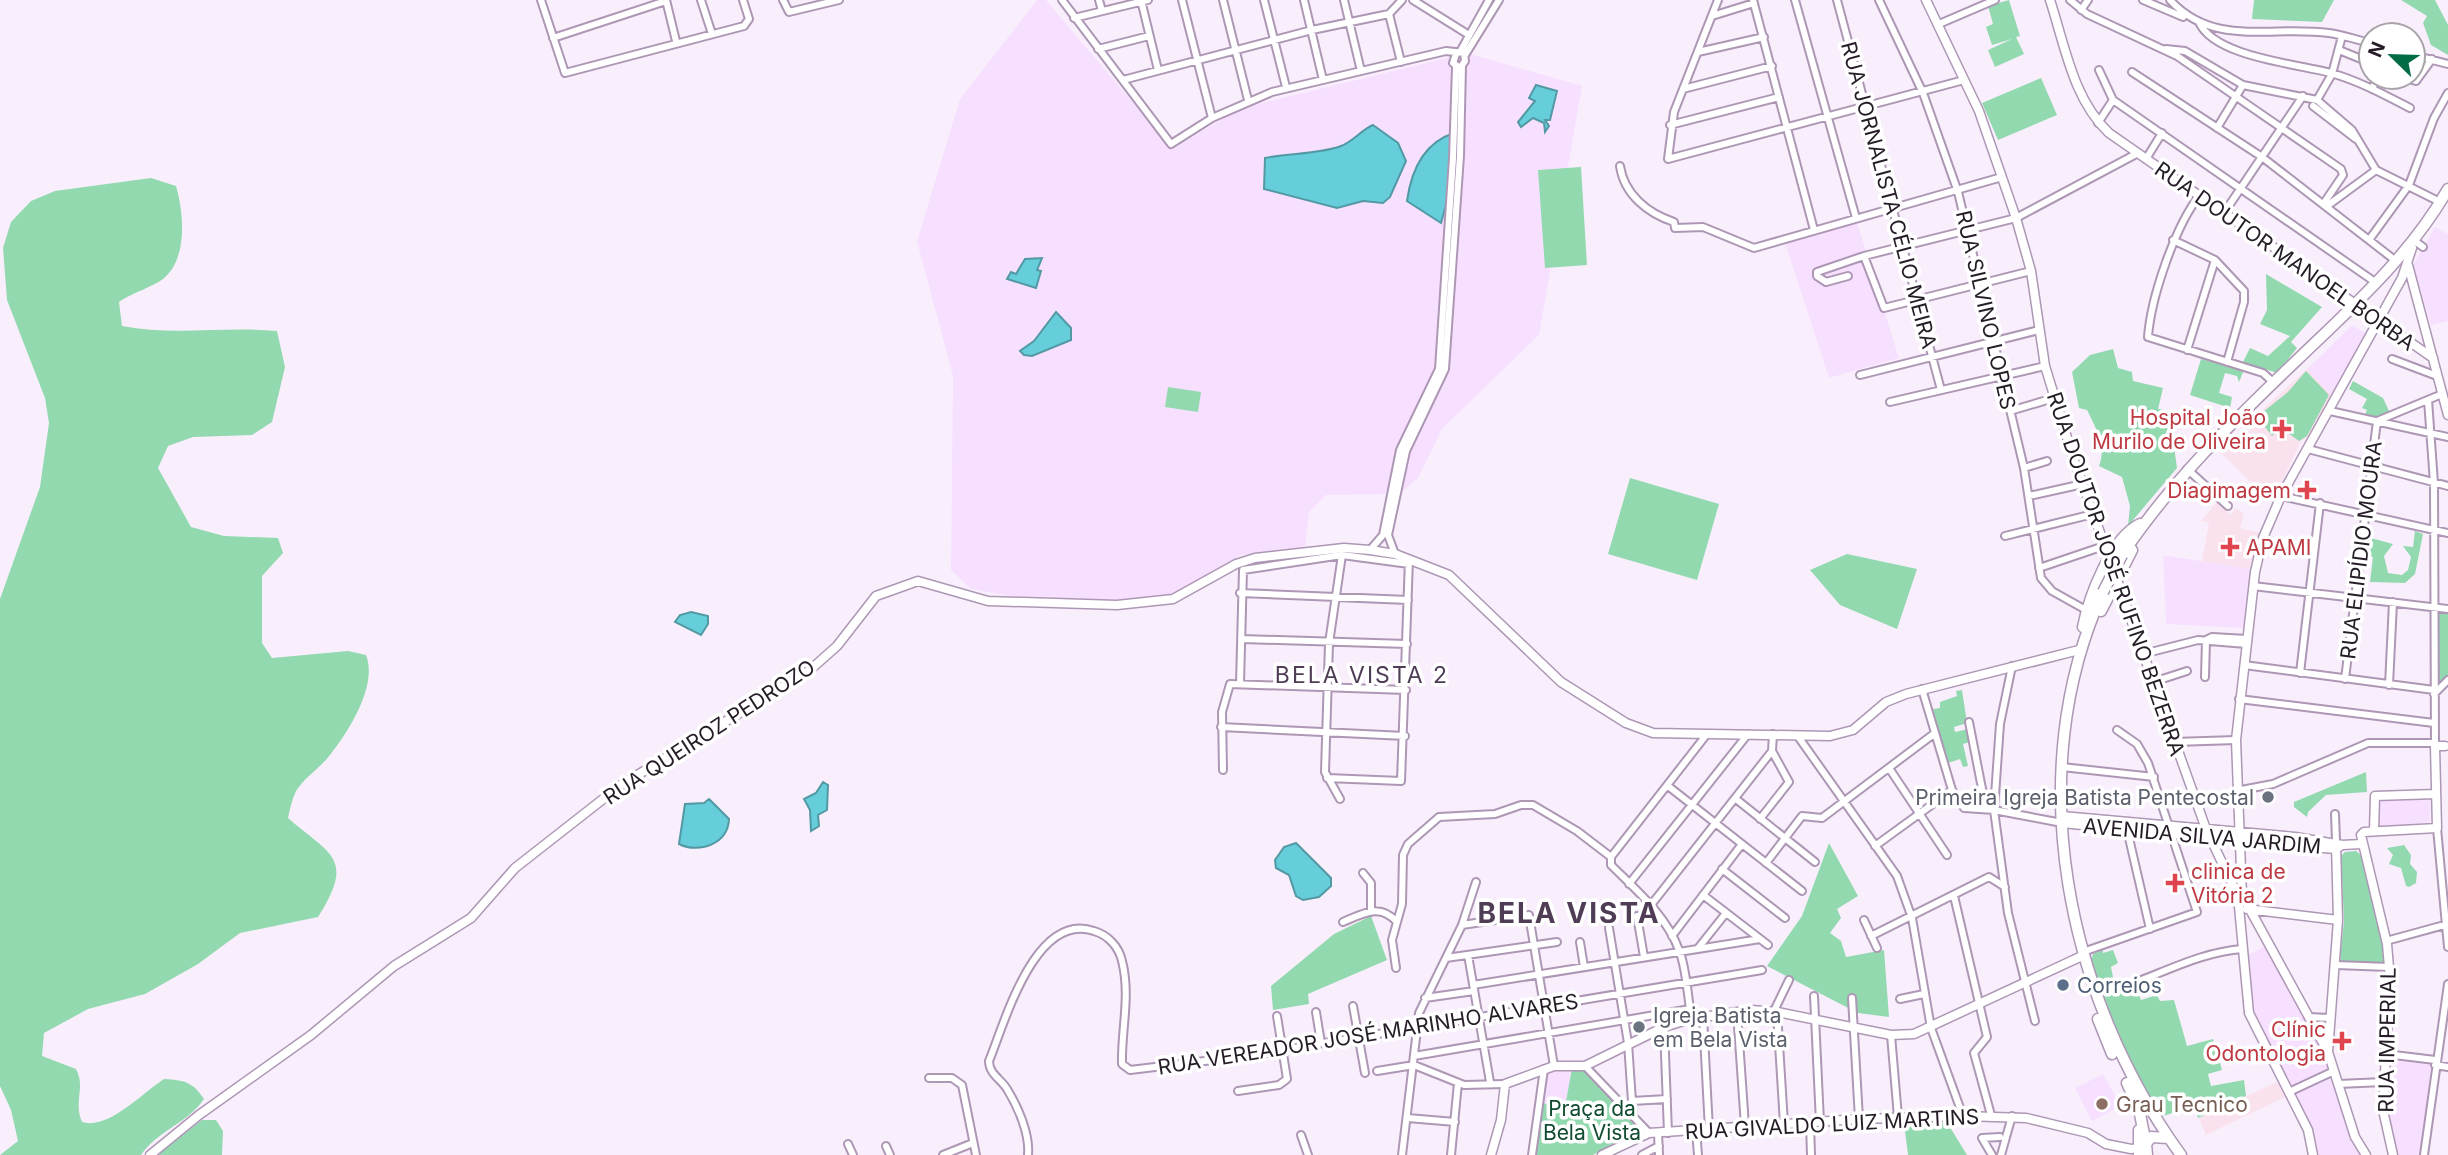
<svg xmlns="http://www.w3.org/2000/svg" width="2448" height="1155" viewBox="0 0 2448 1155" font-family="Inter,sans-serif">
<style>
.built{fill:#f7e0ff}
.medical{fill:#f9e1ed}
.green{fill:#92d9b0}
.water{fill:#66ceda;stroke:#5299a4;stroke-width:2}
.lines{fill:none;stroke-linecap:round;stroke-linejoin:round}
.street-casing{stroke:#ad97b5;stroke-width:10}
.secondary-casing{stroke:#ad97b5;stroke-width:11}
.primary-casing{stroke:#ad97b5;stroke-width:13}
.street{stroke:#fff;stroke-width:6}
.secondary{stroke:#fff;stroke-width:8}
.primary{stroke:#fff;stroke-width:10}
.primary-bridge-casing{stroke:#ad97b5;stroke-width:13;stroke-linecap:butt}
.primary-bridge{stroke:#fff;stroke-width:10}
.health-dot{fill:#e0444e;stroke:#fff;stroke-width:2.5}
.worship-dot{fill:#6b7280;stroke:#fff;stroke-width:2.5}
.service-dot{fill:#5c6f8a;stroke:#fff;stroke-width:2.5}
.education-dot{fill:#8d6e63;stroke:#fff;stroke-width:2.5}
.labels{text-anchor:middle;dominant-baseline:central;stroke-width:7;stroke-linejoin:round;paint-order:stroke}
.street-label{font-size:21px;fill:#251c27;stroke:#fff}
.health-label{font-size:21px;fill:#be3a42;stroke:#fff;text-anchor:end}
.worship-label{font-size:21px;fill:#5b616d;stroke:#fff;text-anchor:end}
.service-label{font-size:21px;fill:#4e5e75;stroke:#fff;text-anchor:start}
.education-label{font-size:21px;fill:#785e54;stroke:#fff;text-anchor:start}
.park-label{font-size:21px;fill:#104b2f;stroke:#fff}
.neighbourhood-label{font-size:23px;letter-spacing:2px;fill:#4f3c55;stroke:#fff}
.district-label{font-size:28px;font-weight:bold;letter-spacing:2px;fill:#4f3c55;stroke:#fff}
</style>
<rect width="100%" height="100%" fill="#f9effc"/>
<path class="built" d="M1037,0H1046L1172,149L1241,108L1467,53L1582,86L1539,335L1442,429L1418,478L1400,494L1326,495L1309,512L1305,549L1241,555L1175,595L1135,601L1071,602L1053,597L1011,596L971,589L951,570L953,376L917,241L960,99Z
M1857,222L1899,358L1829,378L1785,243Z
M2435,227L2448,234V321L2431,325L2413,265Z
M2352,325L2367,334L2331,395L2307,369Z
M2163,555L2250,569L2243,628L2166,624Z
M2427,799L2430,801V822L2381,827L2376,824L2379,800Z
M2265,946L2325,1056L2329,1070L2291,1087L2260,1029L2251,1005L2248,955Z
M2390,1056L2432,1061L2420,1155H2397L2386,1110Z
M1572,1068L1565,1107L1542,1103L1546,1070Z
M2103,1074L2121,1106L2092,1121L2075,1088Z
M2332,1077L2363,1155H2316L2314,1138L2293,1093Z"/>
<path class="medical" d="M2307,369L2331,395L2309,436L2301,441L2279,488L2249,481L2222,454L2250,430L2260,412Z
M2217,502L2230,515L2236,508L2244,514L2240,528L2259,533L2250,569L2202,561L2209,523L2201,521Z
M2277,1082L2285,1097L2206,1135L2199,1118Z"/>
<path class="green" d="M2009,0L2020,36L2016,37L2024,54L1995,67L1988,50L2012,39L1992,45L1986,27L1993,24L1988,6Z
M2254,0H2334L2322,22L2252,19Z
M2401,0H2435L2448,25V55L2431,45L2423,23L2427,16Z
M2041,78L2057,115L1998,140L1982,103Z
M1581,167L1587,265L1545,268L1538,170Z
M151,178L176,186C184,213 188,259 163,279C154,286 130,294 119,302L122,326C173,336 225,326 277,331L285,367L272,422L252,435L193,437L168,446L158,468L191,527L224,536L278,538L283,553L262,576V643L272,658L348,651L366,655C378,685 349,731 330,755C320,768 305,777 296,791C292,799 290,809 288,818C330,855 356,857 318,917L240,933L198,964L145,994L88,1009L44,1033L42,1056L76,1069C86,1088 73,1101 82,1122C108,1130 141,1094 164,1079C184,1080 193,1082 204,1099C188,1123 157,1131 141,1155H0L18,1141L11,1110L0,1086V599L40,487L49,423L45,398L7,300L3,248L11,222L31,201L55,191Z
M2266,274L2322,307L2291,342L2297,348L2277,373L2243,362L2250,348L2268,356L2290,336L2260,324L2267,310Z
M2113,349L2118,368L2132,372L2133,381L2163,388L2158,409L2165,410L2177,421L2171,425L2177,468L2128,526L2130,506L2122,477L2099,466C2107,445 2096,429 2087,410L2079,408L2072,372L2090,355Z
M2201,359L2244,370L2239,382L2237,376L2225,373L2219,393L2232,397L2230,408L2190,395Z
M2306,371L2329,395L2307,436L2299,441L2281,428L2272,436L2262,423L2265,415L2263,412L2288,392Z
M2353,381L2383,398L2389,411L2376,418L2365,415L2367,410L2362,408L2367,399L2349,389Z
M1168,387L1201,392L1198,412L1165,407Z
M1630,478L1719,504L1697,580L1608,554Z
M2415,531L2423,534L2415,574L2405,583L2370,582L2373,557L2365,555L2367,537L2393,544L2384,556L2388,573L2402,575L2408,570L2411,557L2403,546L2413,547Z
M1847,554L1917,569L1897,629L1840,605L1810,570Z
M2438,613L2448,614V676L2438,685Z
M1962,690L1967,723L1954,727L1955,732L1968,729L1970,742L1963,744L1968,766L1963,767L1960,759L1948,763L1933,709L1940,708V702L1957,696L1956,691Z
M2366,772L2367,792L2326,795L2308,812L2307,817L2294,807V802Z
M1829,843L1858,896L1837,909L1841,918L1830,933L1841,941L1846,957L1884,950L1889,1017L1858,1013L1767,966L1802,916Z
M2404,845L2411,855L2410,864L2417,872L2416,883L2409,887L2406,886L2401,868L2389,864L2393,855L2387,848Z
M2356,851L2361,855L2384,942L2383,963L2344,962L2340,959L2344,921L2341,856L2345,852Z
M1371,916L1387,960L1308,994L1309,1004L1273,1010L1271,986L1334,934Z
M2103,950V953L2113,950L2118,963L2111,967L2116,993L2136,988L2141,1000L2157,995L2160,1001L2174,1000L2187,1046L2213,1039L2222,1070L2208,1074L2211,1086L2244,1080L2246,1096L2198,1118L2194,1107L2159,1117C2143,1088 2083,982 2093,954Z
M1572,1068L1585,1070L1640,1128V1132L1623,1138L1593,1155H1533L1542,1103L1565,1107Z
M1945,1119L1967,1155H1908L1905,1131L1908,1120Z
M202,1120H216L223,1131L222,1155H157Z"/>
<path class="water" d="M1536,85L1557,91L1550,120H1545L1549,126L1545,132L1544,123L1533,118L1521,127L1518,122L1535,101L1529,98Z
M1373,125L1398,143L1406,161L1390,197L1383,203L1363,201L1337,208L1264,189L1265,158C1288,153 1321,154 1341,146C1353,142 1361,130 1373,125Z
M1454,133L1448,198L1441,223L1407,201C1411,172 1423,143 1454,133Z
M1042,258L1037,270L1041,271L1036,288L1007,279L1011,272L1016,274L1025,259Z
M1056,312L1071,328V340L1032,356L1024,355L1020,351L1034,341Z
M691,612L708,616V624L701,635L675,622L680,615Z
M823,782L828,785L827,810L818,815L819,826L811,831L810,810L804,799L816,793Z
M709,799L729,819C728,844 699,854 679,844L685,804L704,803Z
M1296,843L1331,878V886L1319,897L1303,900L1296,896L1289,875L1276,868L1275,860L1284,847Z"/>
<g class="lines">
<defs>
<path id="street" d="M541,0L565,73L744,26L749,19L743,0
M666,0L676,41
M701,0L712,34
M783,0L789,12L839,0
M1062,0L1171,144L1212,118L1272,92L1446,51L1464,53L1465,61L1460,68L1453,63L1456,54
M1099,0L1102,11
M1141,0L1158,70
M1182,0L1212,118
M1223,0L1248,100
M1264,0L1286,87
M1304,0L1323,80
M1344,0L1361,71
M1413,0L1469,35
M1718,0L1674,112L1668,159L1964,80
M1753,0L1814,230
M1795,0L1856,218
M1837,0L1941,390
M1879,0L1923,93L1958,192L2024,468L2041,578L2052,591L2086,610
M2070,0L2087,14L2177,56L2341,169L2343,175L2324,203
M2143,0L2183,17
M2170,0C2214,48 2272,25 2329,33C2343,35 2357,40 2371,43
M2081,10L2088,0
M1389,14L1401,62
M1712,16L1754,3
M1074,18L1148,0
M2199,22C2214,57 2298,64 2331,73C2359,81 2385,95 2410,108
M1939,24L1995,0
M553,38L666,1
M1098,49L1149,36
M2166,49L2185,51L2243,85L2317,100L2352,130L2376,170
M2339,50L2371,63
M1460,52L1489,0
M1698,52L1764,37
M1465,55L1499,0
M2413,55L2448,64
M2099,70L2113,100
M2132,72L2262,157L2396,261
M2403,77L2416,81L2432,59
M1123,80L1312,30L1389,14L1402,0
M1683,89L1772,66
M2372,89L2378,77
M2317,100L2332,74L2342,36
M2313,106L2356,139
M2098,123L2113,100L2375,282
M1670,125L1779,97
M2217,128L2243,85
M2146,159L2162,133
M1620,166C1624,194 1647,213 1674,222L1675,228L1703,227L1754,248L2002,177
M2376,170L2440,202
M2199,196C2175,227 2151,297 2148,337L2263,373L2274,383
M2327,206L2376,170
M2224,213L2303,96
M2173,240L2215,260L2244,291V302L2227,362
M2369,240L2409,185L2434,118L2448,93
M2416,242L2423,247
M1864,256L1884,308L2031,271
M1848,276L1826,282L1817,276V272L1864,256L2016,218L2138,153
M2187,350L2215,260
M2392,359L2437,376
M1860,375L2039,330
M2428,400L2434,483L2435,746
M1890,402L2045,366
M2010,411L2054,398
M2330,411L2448,437
M2308,449L2448,486
M2024,468L2047,461
M2187,469L2228,506
M2029,496L2083,484
M2281,496L2448,533
M2005,536L2093,514
M1370,550L1383,535L1400,450L1439,369L1453,158L1456,67
M1395,554L1388,535L1406,451L1445,369L1460,156L1462,66
M2039,568L2104,546
M2253,586L2448,609
M1240,593L1408,600
M1243,639L1407,644
M2206,640L2212,637L2247,639
M2143,654L2198,640L2246,644
M2244,665L2434,690
M2012,666L2000,724L1994,810L2008,913L2035,1021
M2300,673L2320,503
M2205,677L2206,640
M2345,679L2377,421L2442,394
M2153,682L2187,671
M1240,684L1243,570L1342,555L1409,564
M2389,685L2393,602
M1922,689L1952,790L1964,808L1994,810L2062,823
M2434,694L2448,680
M2239,699L2434,723
M1969,722L1986,809
M1221,727L1405,736
M1797,735L1897,876L1912,918L1931,1028L1963,1116
M2174,742L2236,740
M2062,767L2154,777
M1889,768L1947,855
M1223,770L1222,712L1230,684L1406,690
M1327,778L1401,781L1409,559
M1668,786L1802,891
M2236,791L2273,784L2368,743H2435
M1340,799L1325,772L1329,643L1342,555
M1736,799L1815,862
M2335,814L2336,841
M1760,819L1789,782L1772,751
M2126,825L2150,929
M2437,828L2448,947
M1875,846L1952,790
M1611,857L1707,734
M1766,863L1802,816L1822,818L1935,733
M1722,869L1785,918
M1363,873L1371,883V910
M1629,884L1748,734
M1703,895L1768,945
M1954,896L1987,1037L1974,1053L1991,1115
M1651,905L1772,751L1773,734
M1637,916L1644,957
M1864,920L1877,948
M1343,922C1364,913 1380,903 1397,922
M1462,925L1529,915L1554,1066
M1609,928L1628,1043L1633,1116
M1672,936L1742,844
M1871,936L1989,877L2005,887
M2386,941L2448,924
M1580,942L1584,967
M1699,947L1726,913
M2083,952L2197,912L2148,763L2137,744L2117,730
M1468,955L1490,1082
M1446,958L1557,942
M2336,965L2389,967
M1396,968L1392,940L1402,904L1403,855L1408,844L1439,817L1495,814L1521,805H1533L1577,831L1611,857
M1473,985L1760,939
M2120,988C2162,974 2199,952 2243,949
M1814,996L1820,1122
M1425,998L1474,991
M1852,998L1859,1119
M1900,999L1924,994
M1353,1006L1365,1073
M1774,1011L1789,980
M1316,1012L1321,1043
M1737,1012L1745,1126
M1777,1012L1784,1124
M1703,1017L1709,1130
M2308,1017L2330,1018
M1664,1027L1668,1133
M1891,1035L1898,1117
M2386,1054L2435,1060
M1414,1056L1690,1009C1687,990 1686,967 1679,950C1666,915 1636,890 1611,865V857
M2435,1065L2448,1067
M1585,1066L1649,1133
M1377,1071L1414,1065L1464,1085L1505,1084
M929,1078H952L962,1085L976,1155
M2338,1084L2384,1082
M1238,1091L1279,1085L1287,1079L1277,1016
M2289,1092L2334,1071
M1632,1101L1667,1099
M1408,1118L1455,1122
M1810,1123L1811,1155
M1696,1130L1698,1155
M1658,1133L1659,1155
M1301,1135L1308,1155
M848,1144L853,1155
M886,1146L890,1155
M943,1155L973,1143
M1028,1155C1030,1134 1018,1107 1007,1089C1001,1079 989,1074 989,1061C1005,1022 1035,911 1094,931C1108,935 1119,947 1122,961C1131,996 1121,1030 1122,1064L1130,1070L1246,1056L1762,970
M1402,1155L1419,1013L1462,925L1476,882
M1451,1155L1458,1083
M1532,1155L1544,1069
M1642,1155L1659,1146
M1992,1155L1982,1138L2000,1137
M2001,1155L2012,1116
M2424,1155L2448,984"/>
<path id="secondary" d="M1926,0L1979,111L2016,218L2031,271L2045,366L2073,457L2206,829L2238,896L2249,1013L2308,1130L2313,1155
M2050,0C2065,46 2073,99 2109,133L2433,358
M2408,265L2448,415
M2062,816L2295,837L2342,845L2362,844
M2062,823L2298,846L2336,849L2342,845
M2374,831L2375,796L2436,794
M2247,909L2338,920
M2328,1052L2338,920L2336,844
M150,1155L199,1115L311,1035L394,966L471,918L515,868L621,785L810,670L837,646L876,596L918,581L988,601L1117,605L1173,599L1236,564L1255,558L1344,548L1370,550L1395,554L1449,575L1561,682L1626,723L1653,733L1830,736L1853,730L1886,702L1906,694L2079,650
M1491,1155L1501,1120L1505,1084L1554,1066H1585L1664,1027L1690,1019L1751,1010L1777,1012L1891,1035L1914,1034L2082,956
M1602,1155L1649,1133L1859,1119L1963,1116L2026,1118L2088,1133L2106,1144L2131,1149L2142,1148
M2366,1155L2355,1137L2328,1052L2242,895L2236,740L2255,572L2263,538L2281,496L2402,278L2412,248
M2393,1155L2383,1110L2390,979L2387,944L2361,835L2364,832L2437,828L2435,746H2445"/>
<path id="primary" d="M2122,555C2171,482 2233,421 2296,361C2351,308 2410,256 2448,189
M2103,592C2020,774 2067,998 2181,1155
M2101,611L2132,550
M2083,627C2089,597 2111,538 2140,524
M2098,1019L2112,1054
M2127,1083L2139,1109L2146,1144
M2139,1155V1130
M2147,1155L2146,1144L2151,1137L2168,1138"/>
</defs>
<use href="#street" class="street-casing"/>
<use href="#secondary" class="secondary-casing"/>
<use href="#primary" class="primary-casing"/>
<use href="#street" class="street"/>
<use href="#secondary" class="secondary"/>
<use href="#primary" class="primary"/>
<defs>
<path id="primary-bridge" d="M2103,592L2122,555"/>
</defs>
<use href="#primary-bridge" class="primary-bridge-casing"/>
<use href="#primary-bridge" class="primary-bridge"/>
</g>
<g class="health-dot">
<path d="M2278.5 418.5h7v7h7v7h-7v7h-7v-7h-7v-7h7z"/>
<path d="M2303.5 479.5h7v7h7v7h-7v7h-7v-7h-7v-7h7z"/>
<path d="M2226.5 536.5h7v7h7v7h-7v7h-7v-7h-7v-7h7z"/>
<path d="M2171.5 872.5h7v7h7v7h-7v7h-7v-7h-7v-7h7z"/>
<path d="M2338.5 1030.5h7v7h7v7h-7v7h-7v-7h-7v-7h7z"/>
</g>
<g class="worship-dot">
<circle cx="2268" cy="797" r="7"/>
<circle cx="1639" cy="1027" r="7"/>
</g>
<circle class="service-dot" cx="2063" cy="985" r="7"/>
<circle class="education-dot" cx="2102" cy="1104" r="7"/>
<g class="labels">
<g class="street-label">
<text transform="translate(1889 195) rotate(75)">RUA JORNALISTA CÉLIO MEIRA</text>
<text transform="translate(2285 256) rotate(35)">RUA DOUTOR MANOEL BORBA</text>
<text transform="translate(1986 310) rotate(77)">RUA SILVINO LOPES</text>
<text transform="translate(2361 550) rotate(-83)">RUA ELIPÍDIO MOURA</text>
<text transform="translate(2116 574) rotate(71)">RUA DOUTOR JOSÉ RUFINO BEZERRA</text>
<text transform="translate(709 732) rotate(-33)">RUA QUEIROZ PEDROZO</text>
<text transform="translate(2202 836) rotate(5)">AVENIDA SILVA JARDIM</text>
<text transform="translate(1368 1034) rotate(-9)">RUA VEREADOR JOSÉ MARINHO ALVARES</text>
<text transform="translate(2387 1040) rotate(-89)">RUA IMPERIAL</text>
<text transform="translate(1832 1124) rotate(-3)">RUA GIVALDO LUIZ MARTINS</text>
</g>
<g class="health-label">
<text x="2266" y="417">Hospital João<tspan x="2266" dy="24">Murilo de Oliveira</tspan></text>
<text x="2291" y="490">Diagimagem</text>
<text x="2246" y="547" text-anchor="start">APAMI</text>
<text x="2191" y="871" text-anchor="start">clinica de<tspan x="2191" dy="24">Vitória 2</tspan></text>
<text x="2326" y="1029">Clínic<tspan x="2326" dy="24">Odontologia</tspan></text>
</g>
<g class="worship-label">
<text x="2254" y="797">Primeira Igreja Batista Pentecostal</text>
<text x="1653" y="1015" text-anchor="start">Igreja Batista<tspan x="1653" dy="24">em Bela Vista</tspan></text>
</g>
<g class="service-label">
<text x="2077" y="985">Correios</text>
</g>
<g class="education-label">
<text x="2116" y="1104">Grau Tecnico</text>
</g>
<g class="park-label">
<text x="1592" y="1108">Praça da<tspan x="1592" dy="24">Bela Vista</tspan></text>
</g>
<g class="neighbourhood-label">
<text x="1362" y="675">BELA VISTA 2</text>
</g>
<g class="district-label">
<text x="1569" y="913">BELA VISTA</text>
</g>
</g>
<g transform="translate(2392 56) rotate(293)"><circle r="33" fill="#ffffff" stroke="#a8a4a9" stroke-width="2"/>
<path d="M0-5L12 26L0 18L-12 26Z" fill="#006c43"/>
<text y="-10" font-size="19" font-weight="bold" text-anchor="middle" fill="#251c27">N</text>
</g>
</svg>
